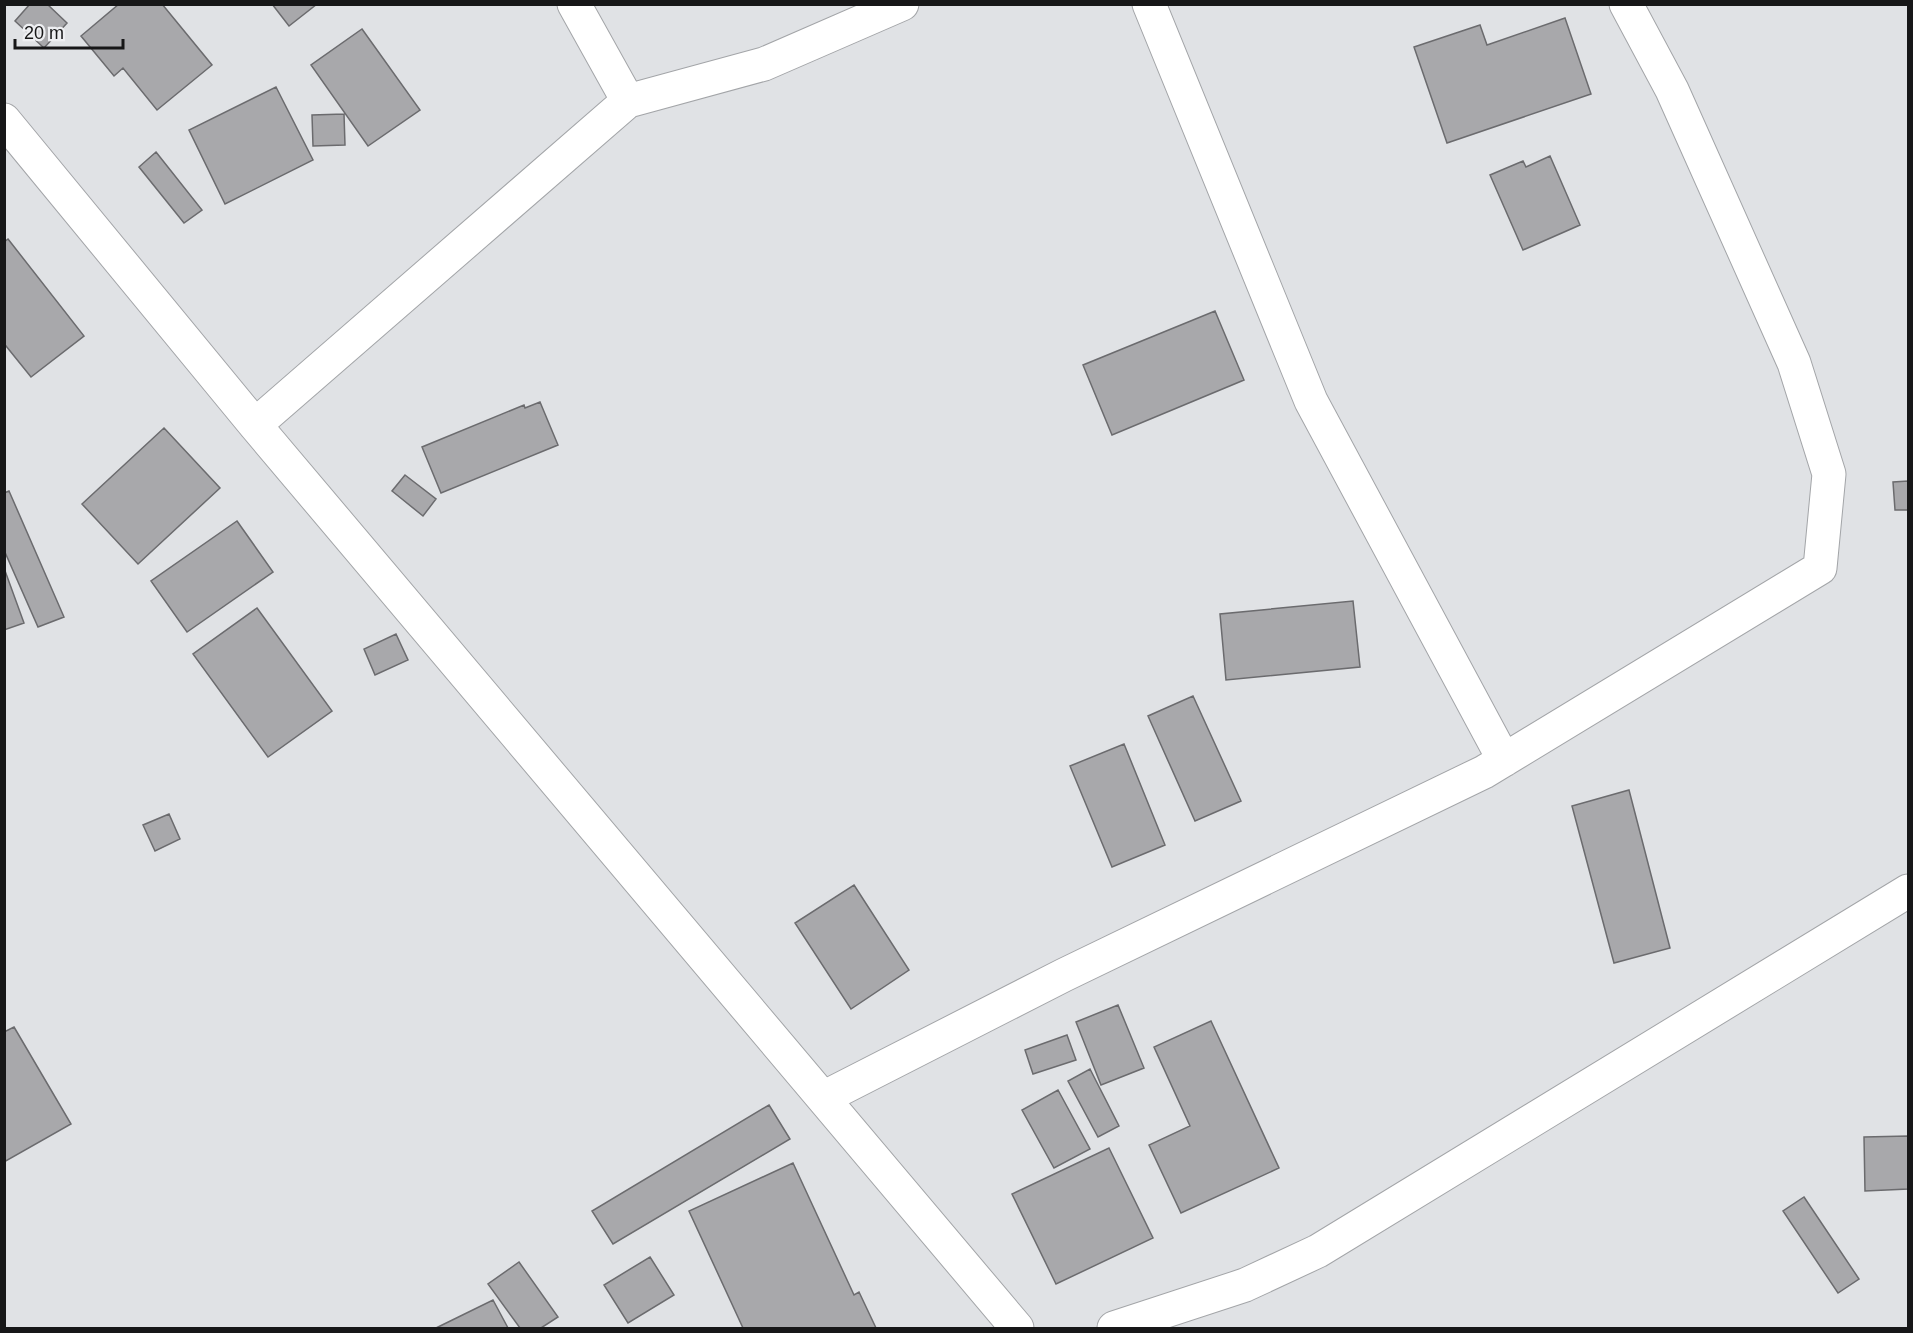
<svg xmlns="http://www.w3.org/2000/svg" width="1913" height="1333" viewBox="0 0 1913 1333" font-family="Arial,sans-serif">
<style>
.building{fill:#a8a8ab;stroke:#6b6b6e;stroke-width:1.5}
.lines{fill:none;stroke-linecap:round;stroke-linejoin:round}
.minor-casing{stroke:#a3a5a8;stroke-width:35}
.minor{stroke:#fff;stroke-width:33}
</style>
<rect width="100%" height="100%" fill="#e0e2e5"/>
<path class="building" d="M30,4H47L67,23L44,48L15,21Z
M119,4H162L212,65L157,110L123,68L114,76L81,36Z
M272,4H317L289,26Z
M1565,18L1591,94L1447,143L1414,47L1480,25L1487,45Z
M362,29L420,110L368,146L311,65Z
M276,87L313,160L225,204L189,130Z
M344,114L345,145L313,146L312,115Z
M156,152L202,210L184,223L139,167Z
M1550,156L1580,225L1523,250L1490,175L1523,161L1526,167Z
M8,239L84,336L31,377L6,346L4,347V242Z
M1215,311L1244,380L1112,435L1083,365Z
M540,402L558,445L441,493L422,447L524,405L525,408Z
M164,428L220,488L138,564L82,504Z
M405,475L436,499L423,516L392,491Z
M1908,481V510H1895L1893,482Z
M9,491L64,617L38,627L4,550V493Z
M237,521L273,572L187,632L151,581Z
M4,568L24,623L4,630Z
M1353,601L1360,667L1226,680L1220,614Z
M257,608L332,711L268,757L193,654Z
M396,634L408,660L375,675L364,649Z
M1193,696L1241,801L1195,821L1148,716Z
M1124,744L1165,845L1112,867L1070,766Z
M1629,790L1670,948L1614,963L1572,806Z
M169,814L180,839L155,851L143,825Z
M854,885L909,970L851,1009L795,923Z
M1118,1005L1144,1068L1101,1085L1076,1022Z
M1211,1021L1279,1168L1181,1213L1149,1145L1190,1126L1154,1047Z
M14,1027L71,1124L4,1162V1032Z
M1067,1035L1076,1060L1033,1074L1025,1050Z
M1090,1069L1119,1126L1098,1137L1068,1081Z
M1058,1090L1090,1149L1054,1168L1022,1110Z
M769,1105L790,1139L613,1244L592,1211Z
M1908,1136V1189L1865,1191L1864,1137Z
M1109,1148L1153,1238L1056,1284L1012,1194Z
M793,1163L854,1295L859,1292L876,1328H743L689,1211Z
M1804,1197L1859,1279L1838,1293L1783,1211Z
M650,1257L674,1295L628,1323L604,1285Z
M519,1262L558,1317L541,1328H520L488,1284Z
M493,1300L508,1328H436Z"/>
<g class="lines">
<defs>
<path id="minor" d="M574,4L628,101
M1149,4L1311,401L1504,760
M4,120L255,425L1017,1328
M255,425L628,101L764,64L902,4
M823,1098L1064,975L1484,772L1820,568L1829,474L1794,363L1672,90L1626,4
M1114,1328L1245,1285L1318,1251L1908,891"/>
</defs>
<use href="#minor" class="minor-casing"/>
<use href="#minor" class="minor"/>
</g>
<rect width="1913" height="1333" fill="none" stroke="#171718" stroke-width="12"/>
<path d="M15 39v9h108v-9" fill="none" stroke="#171718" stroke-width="3"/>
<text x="24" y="39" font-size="18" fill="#171718" stroke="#eeeff2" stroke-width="4.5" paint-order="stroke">20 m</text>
</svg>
